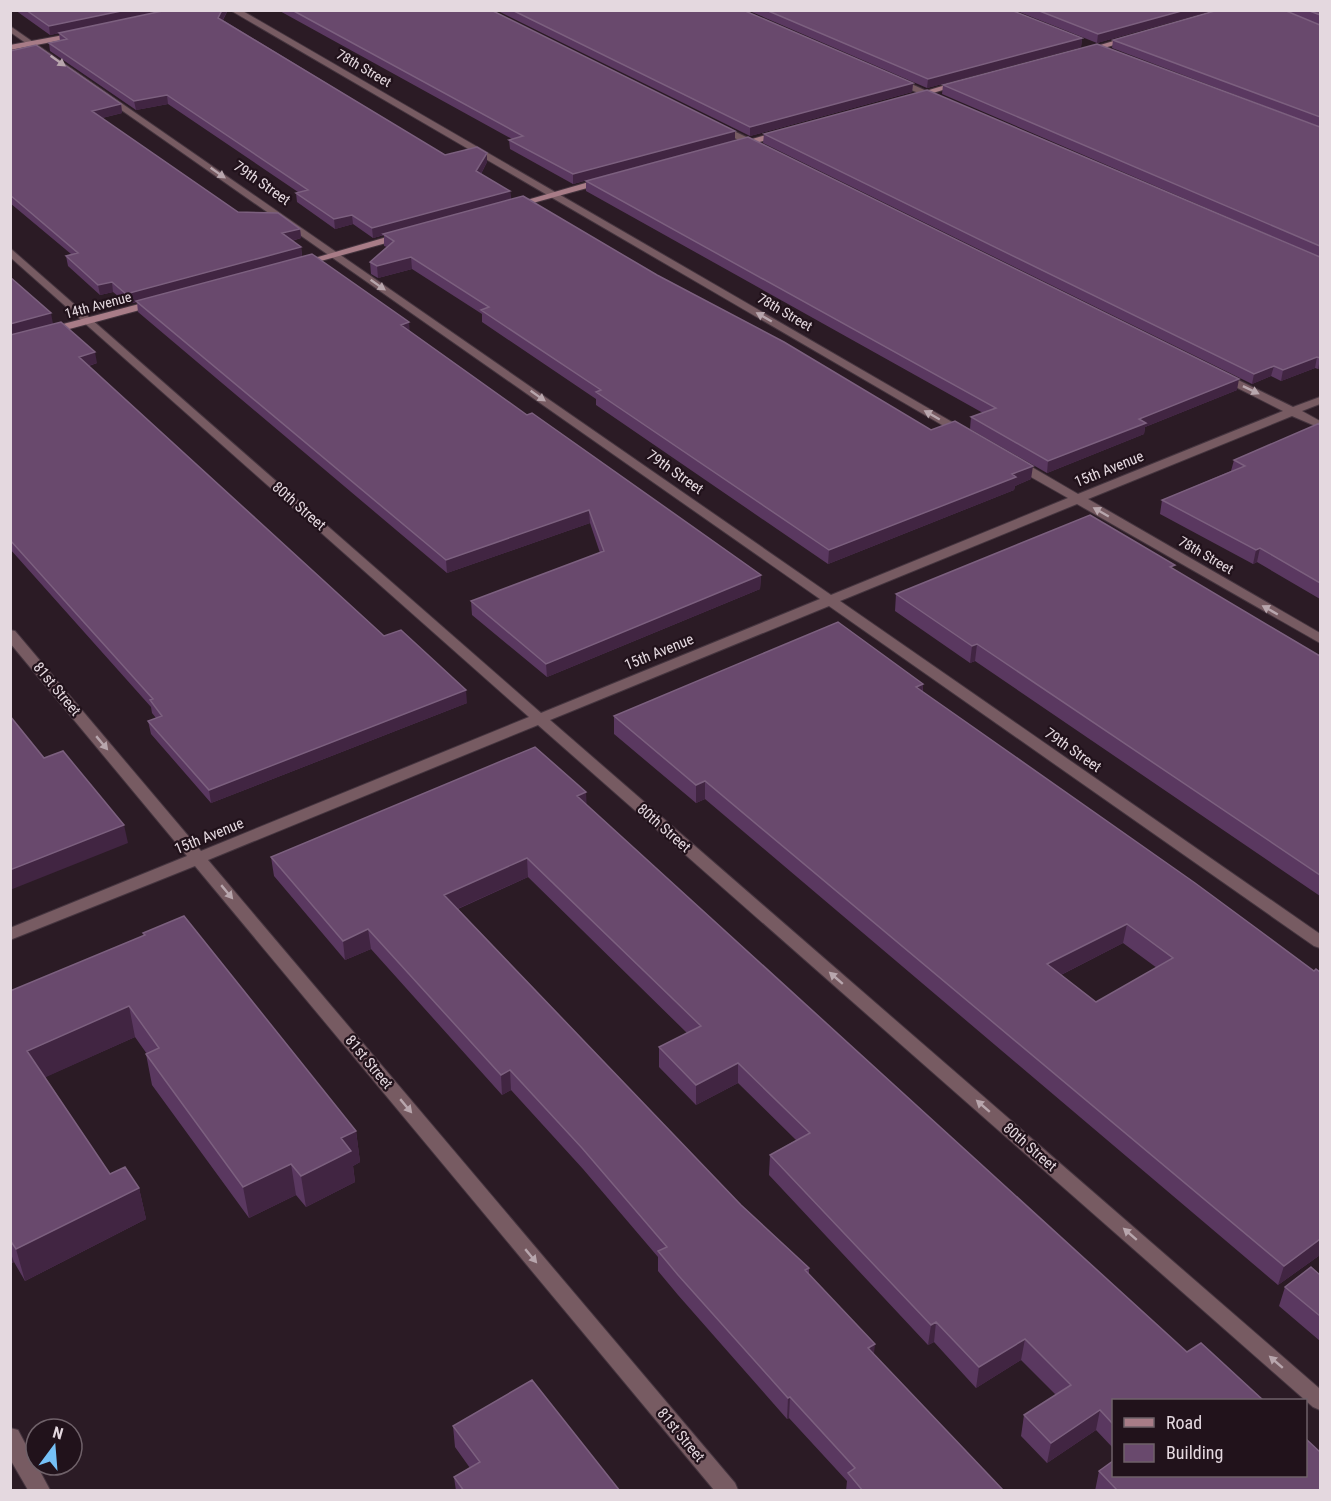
<svg xmlns="http://www.w3.org/2000/svg" width="1331" height="1501" viewBox="0 0 1331 1501" font-family="'Roboto Condensed',sans-serif">
<style>
.lines{fill:none;stroke-linecap:round;stroke-linejoin:round}
.minor-casing{stroke:#45353f;stroke-width:2}
.secondary-casing{stroke:#45353f;stroke-width:2}
.minor{fill:#775b62;fill-rule:evenodd}
.secondary{fill:#a87c87;fill-rule:evenodd}
.wall{fill:#5a3860;fill-rule:evenodd}
.shaded-wall{fill:#412542}
.building{fill:#69496d;stroke:#7c607f;stroke-width:1.5;fill-rule:evenodd}
.oneway{fill:#b8a6ad}
.labels{text-anchor:middle;dominant-baseline:central;stroke-width:4.5;stroke-linejoin:round;paint-order:stroke}
.far-street-label{font-size:14px;fill:#e4d8df;stroke:#21121b}
.street-label{font-size:15px;fill:#e4d8df;stroke:#21121b}
</style>
<rect width="100%" height="100%" fill="#2b1b25"/>
<g class="lines">
<defs>
<path id="minor" d="M230,10H241L971,433L969,436H961Z
M10,26L831,595L1068,498L1010,465V459H1018L1078,494L1283,411L1216,377V373H1224L1293,407L1320,397V404L1302,411L1320,421V428L1292,416L1088,499L1320,633V643L1077,504L840,601L1320,934V948L1314,946L829,606L550,720L1320,1389V1410L1313,1407L538,725L208,860L735,1483L738,1490H714L195,866L10,940V928L187,856L10,643V630L15,631L201,851L529,717L10,257V248L541,713L820,599L10,32Z
M890,77H896L942,98L935,100L890,81Z
M717,123L763,145L765,147L757,149L714,128V124Z
M10,1428L18,1430L50,1490H28L10,1459Z"/>
<path id="secondary" d="M80,32L84,34L83,36L10,50V45Z
M1127,37L1134,39L1084,54L1080,51Z
M959,81L966,83L913,99L909,96Z
M783,130L788,133L786,135L737,148L732,145Z
M606,177L611,180L609,182L511,209L506,206Z
M404,232L409,235L408,237L299,267L294,264Z
M158,299L162,300V304L10,345V338Z"/>
</defs>
<use href="#minor" class="minor-casing"/>
<use href="#secondary" class="secondary-casing"/>
<use href="#minor" class="minor"/>
<use href="#secondary" class="secondary"/>
</g>
<path class="wall" d="M15,10H228L223,20L445,155L487,153V162L481,174L510,191L511,200L657,275L931,430L1031,479L1015,486L1014,490L828,564L596,405V399L482,322V314L412,269L378,278L371,274L370,262L387,247L384,246V235L373,238L353,224L335,229L297,202L296,193L298,192L168,104L136,110L50,51L49,43L60,41L59,33L164,11L50,35Z
M278,10H491L735,140L573,184L510,149L509,140L512,139Z
M496,10H743L913,83L912,92L750,136Z
M747,10H1011L1082,38L1081,47L927,88Z
M1014,10H1214L1097,43Z
M1218,10H1320V127L1112,48L1113,40Z
M10,51L121,104L122,113L102,118L238,212L300,229L301,238L292,241L301,247L302,256L409,322V331L527,415L761,575L760,589L547,677L472,615L471,601L600,553L590,523L447,573L138,312L137,302L128,304L113,292L100,295L68,266L66,256L71,254L10,203Z
M943,85L1320,127V257L942,94Z
M764,134L1320,257V368L1318,369L1315,368L1281,381L1271,376L1252,384L763,143Z
M586,181L1237,390L1145,427L1144,434L1047,473L970,429L971,417L983,413L586,191Z
M10,277L53,324L97,363L89,366L384,636L467,703L211,803L151,734L148,721L156,718L152,713L151,707L10,549Z
M1320,423V599L1257,562L1253,564L1160,514L1162,500L1231,471L1234,460Z
M1174,570L1320,656V896L975,661L970,663L895,611L896,594Z
M923,684V692L1314,971L1320,972V1255L1278,1285L705,799L696,803L614,734V716ZM1123,943L1157,968L1096,1002L1061,975Z
M587,805L1113,1401V1448L1096,1430L1047,1463L1021,1436L1024,1415L1056,1395L1021,1360L976,1388L934,1342L928,1345L769,1175L770,1155L796,1140L738,1083L696,1105L659,1067V1047L687,1033L528,877L458,909L741,1205L809,1268V1274L874,1355L1004,1491H846L847,1481L789,1418L787,1419L678,1295L658,1271V1257L583,1169L511,1090L502,1095L371,949L345,960L274,876L271,857Z
M143,933L356,1131L360,1162L353,1166L355,1182L306,1207L296,1195L249,1218L152,1085L146,1054H147L135,1037L45,1077L110,1174L139,1188L146,1219L25,1281L14,1262L10,1264V991L144,936Z
M1320,1275V1341L1279,1306L1285,1287Z
M453,1426L620,1491H456L454,1477L470,1468L455,1447Z
M1099,1471L1320,1491H1095Z"/>
<path class="shaded-wall" d="M126,10H167L50,35L49,26Z
M222,10H228L219,26L218,18Z
M1185,10H1214L1097,43L1098,34Z
M1082,38L1081,47L927,88L928,79Z
M913,83L912,92L750,136V127Z
M167,95L168,104L136,110L134,101Z
M121,104L122,113L94,120L92,111Z
M735,131V140L573,184V174Z
M487,153V162L477,181L476,171Z
M510,191L511,200L373,238L372,228Z
M352,215L353,224L335,229L334,219Z
M300,229L301,238L283,243L282,233Z
M301,247L302,257L128,304L126,294Z
M411,257L412,269L378,278L377,266Z
M112,282L113,292L100,295L98,285Z
M51,313L53,324L10,336V324Z
M409,322L410,334L401,325Z
M95,352L97,363L81,368L79,357Z
M1317,357L1315,368L1281,381L1283,370Z
M1320,359V368L1318,369Z
M1274,366L1271,376L1252,384L1254,374Z
M1239,379L1237,390L1145,427L1144,434L1047,473L1048,461L1139,419Z
M1033,466L1031,479L1015,486L1014,490L828,564L829,550Z
M589,510L590,523L447,573L446,560Z
M1260,548L1257,562L1253,564L1256,550Z
M761,575L760,589L547,677L546,664Z
M977,644L975,661L970,663L972,646Z
M923,684L922,702L916,687Z
M466,690L467,703L211,803L209,790Z
M705,781V799L696,803V785Z
M586,792L587,811L577,796Z
M124,825L128,843L10,890V870Z
M527,858L528,877L446,914L444,895Z
M1127,924L1123,943L1045,983L1047,964Z
M368,929L371,949L345,960L343,941Z
M129,1006L135,1037L35,1082L27,1051Z
M738,1063V1083L696,1105V1085Z
M510,1070L511,1090L502,1095L501,1075Z
M356,1131L360,1162L353,1166L355,1182L306,1207L301,1176L341,1138Z
M291,1164L296,1195L249,1218L243,1187Z
M139,1188L146,1219L25,1281L16,1249Z
M1320,1239V1255L1278,1285L1284,1266Z
M10,1251L14,1262L10,1264Z
M936,1322L934,1342L928,1345L931,1325Z
M1025,1339L1021,1360L976,1388L979,1367Z
M875,1344L873,1364L868,1348Z
M790,1397L789,1418L787,1419L788,1398Z
M1100,1410L1096,1430L1047,1463L1051,1443Z"/>
<path class="building" d="M26,10H126L49,26Z
M167,10H222L218,18L445,155L477,147L487,153L476,171L510,191L372,228L352,215L334,219L296,193L308,190L167,95L134,101L49,43L67,39L59,33Z
M292,10H491L735,131L573,174L509,140L523,136Z
M512,10H743L913,83L750,127Z
M766,10H1011L1082,38L928,79Z
M1037,10H1185L1098,34Z
M1218,10H1284L1320,25V117L1113,40Z
M1307,10H1320V15Z
M1097,44L1320,127V246L943,85Z
M36,45L121,104L92,111L238,212L278,213L300,229L282,233L301,247L126,294L112,282L98,285L66,256L78,253L10,195V51Z
M927,90L1320,257V358L1317,357L1283,370L1274,366L1254,374L764,134Z
M748,137L1239,379L1139,419L1146,423L1048,461L971,417L996,408L586,181Z
M523,196L657,275L784,342L931,430L955,421L1033,466L1012,474L1016,477L829,550L596,392L601,390L481,310L489,307L411,257L377,266L370,262L394,241L383,234Z
M312,254L409,322L401,325L527,415L532,413L761,575L546,664L471,601L604,551L589,510L446,560L136,301Z
M10,277L51,313L10,324Z
M61,322L95,352L79,357L348,603L384,636L401,630L466,690L209,790L148,721L162,716L150,700L153,699L10,540V335Z
M1320,423V583L1260,548L1256,550L1162,500L1245,466L1234,460Z
M1090,515L1175,565L1170,567L1320,656V875L977,644L972,646L896,594Z
M838,622L923,684L916,687L1195,883L1314,971L1316,969L1320,972V1239L1284,1266L705,781L696,785L614,716ZM1127,924L1173,958L1096,1002L1047,964Z
M10,716L44,758L63,751L124,825L10,870Z
M535,747L586,792L577,796L1187,1352L1201,1343L1264,1401H1113V1424L1100,1410L1051,1443L1024,1415L1071,1385L1025,1339L979,1367L936,1322L931,1325L770,1155L810,1133L738,1063L696,1085L659,1047L701,1026L527,858L444,895L741,1205L809,1268L805,1270L875,1344L868,1348L1004,1491H863L848,1473L855,1468L790,1397L788,1398L678,1275L658,1251L667,1247L582,1148L510,1070L501,1075L368,929L343,941L271,857Z
M184,916L356,1131L341,1138L351,1151L301,1176L291,1164L243,1187L146,1054L159,1048L129,1006L27,1051L110,1174L125,1167L139,1188L16,1249L10,1240V991L145,935L143,933Z
M1311,1267L1320,1275V1316L1285,1287Z
M532,1380L620,1491H464L454,1477L480,1462L453,1426Z
M1305,1438L1320,1452V1491H1118L1099,1471L1113,1461V1476H1305Z"/>
<defs><path id="oneway-solid" d="M-6-.8H1V-3.2L6.5 0L1 3.2V.8H-6Z" transform="scale(1.5)"/></defs>
<g class="oneway">
<use href="#oneway-solid" transform="translate(58 61) rotate(35)"/>
<use href="#oneway-solid" transform="translate(218 173) rotate(35)"/>
<use href="#oneway-solid" transform="translate(378 285) rotate(35)"/>
<use href="#oneway-solid" transform="translate(764 317) rotate(-150)"/>
<use href="#oneway-solid" transform="translate(1251 390) rotate(26)"/>
<use href="#oneway-solid" transform="translate(538 396) rotate(35)"/>
<use href="#oneway-solid" transform="translate(932 415) rotate(-150)"/>
<use href="#oneway-solid" transform="translate(1101 512) rotate(-150)"/>
<use href="#oneway-solid" transform="translate(1270 610) rotate(-150)"/>
<use href="#oneway-solid" transform="translate(102 743) rotate(50)"/>
<use href="#oneway-solid" transform="translate(227 892) rotate(50)"/>
<use href="#oneway-solid" transform="translate(836 978) rotate(-139)"/>
<use href="#oneway-solid" transform="translate(406 1106) rotate(50)"/>
<use href="#oneway-solid" transform="translate(983 1106) rotate(-139)"/>
<use href="#oneway-solid" transform="translate(1130 1234) rotate(-139)"/>
<use href="#oneway-solid" transform="translate(531 1256) rotate(50)"/>
<use href="#oneway-solid" transform="translate(1276 1362) rotate(-139)"/>
</g>
<g class="labels">
<g class="far-street-label">
<text transform="translate(364 68) rotate(30)">78th Street</text>
<text transform="translate(98 305) rotate(-15)">14th Avenue</text>
<text transform="translate(785 312) rotate(30)">78th Street</text>
<text transform="translate(1206 555) rotate(30)">78th Street</text>
</g>
<g class="street-label">
<text transform="translate(262 183) rotate(35)">79th Street</text>
<text transform="translate(1109 469) rotate(-22)">15th Avenue</text>
<text transform="translate(675 472) rotate(35)">79th Street</text>
<text transform="translate(299 506) rotate(41)">80th Street</text>
<text transform="translate(659 652) rotate(-22)">15th Avenue</text>
<text transform="translate(57 689) rotate(50)">81st Street</text>
<text transform="translate(1073 750) rotate(35)">79th Street</text>
<text transform="translate(664 828) rotate(41)">80th Street</text>
<text transform="translate(209 836) rotate(-22)">15th Avenue</text>
<text transform="translate(369 1062) rotate(50)">81st Street</text>
<text transform="translate(1030 1147) rotate(41)">80th Street</text>
<text transform="translate(681 1435) rotate(50)">81st Street</text>
</g>
</g>
<rect width="1331" height="1501" fill="none" stroke="#e4d8df" stroke-width="24"/>
<rect x="1112" y="1399" width="195" height="78" fill="#21121b" stroke="#6f6169" stroke-width="1.5"/>
<rect x="1124" y="1418" width="30" height="9" fill="#a87c87" stroke="#6f6169" stroke-width="1.5"/>
<text x="1166" y="1429" font-size="18" fill="#e4d8df">Road</text>
<rect x="1124" y="1444" width="30" height="18" fill="#69496d" stroke="#6f6169" stroke-width="1.5"/>
<text x="1166" y="1459" font-size="18" fill="#e4d8df">Building</text>
<g transform="translate(54 1447) rotate(16)"><circle r="28" fill="#21121b" stroke="#6f6169" stroke-width="1.5"/>
<path d="M0-4.5L10 22L0 15L-10 22Z" fill="#75c0f6"/>
<text y="-9" font-size="16" font-weight="bold" text-anchor="middle" fill="#e4d8df">N</text>
</g>
</svg>
